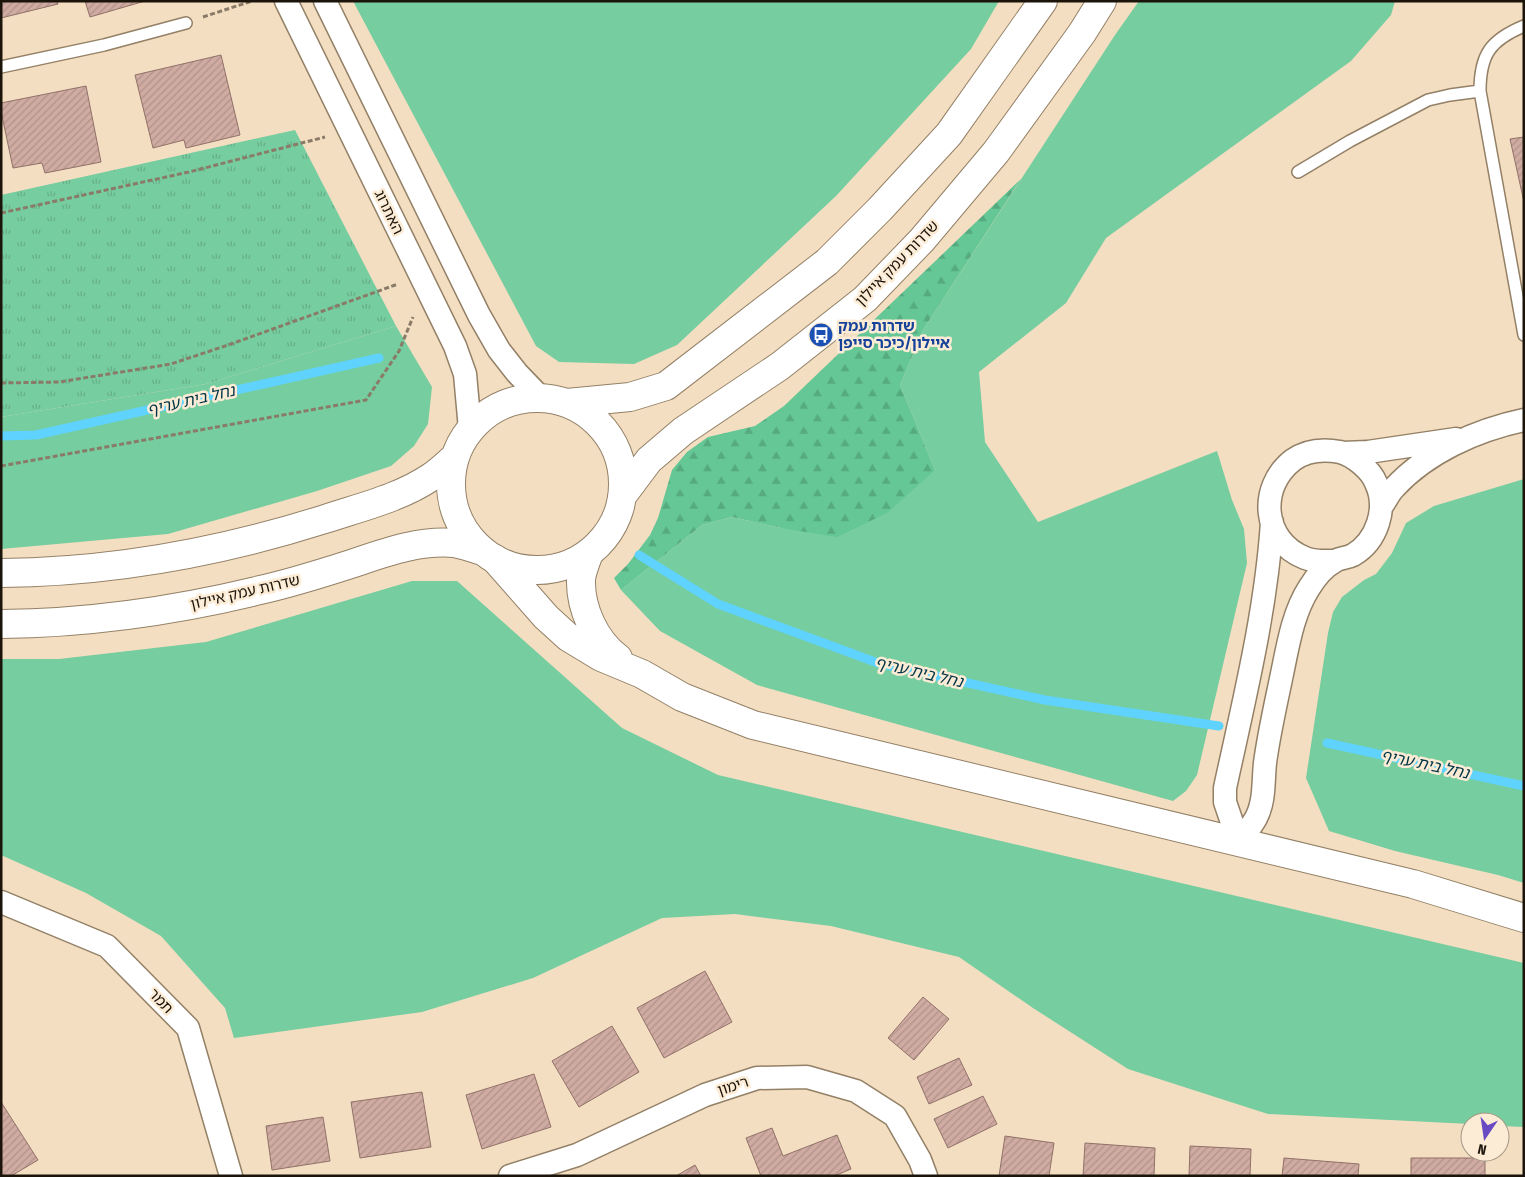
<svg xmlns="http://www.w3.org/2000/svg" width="1525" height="1177" viewBox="0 0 1525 1177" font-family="'Fira Sans Condensed','Noto Sans Hebrew',sans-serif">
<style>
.green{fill:#76cd9f}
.forest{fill:url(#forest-firs)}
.park{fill:url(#park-tufts)}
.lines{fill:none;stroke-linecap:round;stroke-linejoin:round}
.stream{stroke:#5fd3fd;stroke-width:9}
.building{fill:url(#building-hatch);stroke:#917168}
.service-casing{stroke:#938066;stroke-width:14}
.minor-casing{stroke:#938066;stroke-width:25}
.tertiary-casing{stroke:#938066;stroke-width:30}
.secondary-casing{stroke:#938066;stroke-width:30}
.path{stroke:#897b68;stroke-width:3;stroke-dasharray:5 2.5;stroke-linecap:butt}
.service{stroke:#fff;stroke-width:11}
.minor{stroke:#fff;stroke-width:22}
.tertiary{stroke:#fff;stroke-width:28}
.secondary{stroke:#fff;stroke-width:28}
.labels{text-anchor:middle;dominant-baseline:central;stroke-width:5;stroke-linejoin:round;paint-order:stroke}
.street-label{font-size:15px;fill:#1b140a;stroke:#fdecd5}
.transit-label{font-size:15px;font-weight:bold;fill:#164399;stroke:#fdecd5;text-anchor:start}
.water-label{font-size:16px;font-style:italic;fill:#003647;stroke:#fdecd5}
</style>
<defs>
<pattern id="forest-firs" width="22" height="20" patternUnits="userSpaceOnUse" patternTransform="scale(1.25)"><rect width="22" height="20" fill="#64c795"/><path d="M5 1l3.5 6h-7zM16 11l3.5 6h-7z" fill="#56aa7f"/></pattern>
<pattern id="park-tufts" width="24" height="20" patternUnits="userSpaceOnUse" patternTransform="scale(1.25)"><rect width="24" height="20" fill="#76cd9f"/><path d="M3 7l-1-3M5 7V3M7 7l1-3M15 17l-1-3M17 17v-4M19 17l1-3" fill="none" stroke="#66af88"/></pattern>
<pattern id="building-hatch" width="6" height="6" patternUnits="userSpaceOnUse" patternTransform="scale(1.25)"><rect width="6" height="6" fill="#cfaba2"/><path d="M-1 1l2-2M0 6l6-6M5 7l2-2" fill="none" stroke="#b1928a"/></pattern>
</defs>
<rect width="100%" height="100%" fill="#f3dec2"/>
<path class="green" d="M353,1H999L971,49L836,196L677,345L634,364L559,362L536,346Z
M1139,1H1395L1391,15L1351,61L1106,238L1066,303L979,372L985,442L1038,522L1217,451L1232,500L1244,529L1247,563L1197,775L1186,791L1173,801L757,685L660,631L621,590L702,525L732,517L781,528L935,470L900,385L923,330L1115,35Z
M396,326L432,387L428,424L414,446L391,466L317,491L168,534L1,549V417L206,384Z
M1524,479V883L1498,875L1395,851L1329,831L1306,778L1328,633L1333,612L1342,597L1364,580L1376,574L1392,553L1406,523L1434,506Z
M412,581H457L622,728L718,775L1524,963V1127L1500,1126V1122H1470V1124L1268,1114L1128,1069L1033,1008L959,957L831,926L735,914L662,918L533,978L422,1012L234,1038L225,1008L161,936L86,893L1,855V659H59L206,642Z"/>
<path class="forest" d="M1021,179L923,330L900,385L935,470L887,513L837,537L781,528L732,517L702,525L621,590L614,578L628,564L650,535L658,518L672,470L687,452L708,437L755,426L784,406Z"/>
<path class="park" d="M295,130L396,326L206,384L1,417V195Z"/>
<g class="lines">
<path class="stream" d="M1,436L36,435L379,358
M639,555L718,604L878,663L1045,700L1219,726
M1327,743L1524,786"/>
</g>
<path class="building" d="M1,1H57L58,4L1,18Z
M85,1H145L90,17Z
M221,55L240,135L186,148L184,140L153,148L135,75Z
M86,86L101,162L45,173L42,163L13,168L1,111V103Z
M1524,137V202L1510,139Z
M705,971L732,1022L664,1058L637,1008Z
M923,997L949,1019L914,1060L888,1038Z
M612,1026L639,1072L579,1107L552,1061Z
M959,1058L972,1085L929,1104L917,1077Z
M534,1074L551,1127L482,1149L466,1095Z
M422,1092L431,1147L360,1158L351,1102Z
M983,1096L997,1124L948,1148L934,1119Z
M1,1102L38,1160L11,1176H1Z
M323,1117L330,1161L272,1170L266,1126Z
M772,1128L783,1156L837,1135L851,1169L834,1176H761L746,1138Z
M1005,1136L1054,1143L1049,1176H999Z
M1085,1143L1155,1148L1154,1176H1083Z
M1190,1146L1251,1149L1250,1176H1189Z
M1284,1158L1359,1164L1358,1176H1282Z
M1411,1158H1485V1176H1411Z
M695,1165L701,1176H676Z"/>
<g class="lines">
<defs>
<path id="service" d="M1524,26C1490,40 1480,55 1480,91L1524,335
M1,67L104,45L186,23
M1298,172L1350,141L1428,100L1450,95L1480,91"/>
<path id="minor" d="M286,1L455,346L465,374L470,429
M325,1L479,315L499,350L517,373L541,398
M1343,453L1368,452L1456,439
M1381,507C1386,501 1389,493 1394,488C1427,452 1477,430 1524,420
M1239,843C1244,835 1251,827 1256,818C1265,801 1263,781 1265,763C1269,733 1276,703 1282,674C1288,645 1293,613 1309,588C1315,578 1324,567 1335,561C1340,558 1347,558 1353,555C1377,541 1388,508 1376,483C1371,470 1353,455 1340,452C1324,449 1307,450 1293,460C1258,487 1262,541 1305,558C1315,562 1324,561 1335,561
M1239,843L1225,802V788C1244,700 1266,612 1272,522
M1,902L107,946L188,1028L231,1176
M510,1176L577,1155L705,1095L757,1078L807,1077L856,1091L895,1116L920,1160L926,1176"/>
<path id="tertiary" d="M589,553C586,561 582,571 581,579C580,608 595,641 618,658
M495,559L546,617L568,637L601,657L642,674L682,697L753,725L1413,884L1524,918"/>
<path id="secondary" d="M451 484a86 86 0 1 1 172 0a86 86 0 1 1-172 0Z
M567,403L630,397L666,386L827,262L880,209L949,134L1043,1
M622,496L649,460L683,431L780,366L865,299L922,240L996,152L1082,33L1102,1
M1,573C111,572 221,552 325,519C361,507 400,498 431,477C439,472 447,464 454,458
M1,624C87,623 173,611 256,591C288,584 320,574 351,564C384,553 418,540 454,543C463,544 474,549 483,551"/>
</defs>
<use href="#service" class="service-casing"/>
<use href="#minor" class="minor-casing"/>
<use href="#tertiary" class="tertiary-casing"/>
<use href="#secondary" class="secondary-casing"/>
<path class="path" d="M203,17L252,1
M1,213L189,172L325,137
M1,383L59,382L171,364L231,344L398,284
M1,466L366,400L399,351L413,317"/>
<use href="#service" class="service"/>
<use href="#minor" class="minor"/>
<use href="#tertiary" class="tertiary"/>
<use href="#secondary" class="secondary"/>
</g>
<defs>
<symbol id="bus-disc" viewBox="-11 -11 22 22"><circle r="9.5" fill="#1a4fb4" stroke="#fdecd5"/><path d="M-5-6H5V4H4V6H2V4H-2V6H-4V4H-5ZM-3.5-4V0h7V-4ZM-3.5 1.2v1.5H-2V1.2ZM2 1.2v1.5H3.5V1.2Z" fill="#fff"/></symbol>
</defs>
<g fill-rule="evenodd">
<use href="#bus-disc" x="807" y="321" width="28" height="28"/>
</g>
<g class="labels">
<g class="street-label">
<text transform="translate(389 212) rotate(64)">האתרוג</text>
<text transform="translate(897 263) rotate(-46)">שדרות עמק איילון</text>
<text transform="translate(245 592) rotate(-13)">שדרות עמק איילון</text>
<text transform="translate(161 1001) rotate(46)">תמר</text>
<text transform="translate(733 1086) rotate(-18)">רימון</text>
</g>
<g class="transit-label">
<text x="838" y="326">שדרות עמק<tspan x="838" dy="17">איילון/כיכר סייפן</tspan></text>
</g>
<g class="water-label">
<text transform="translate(191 400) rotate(-13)">נחל בית עריף</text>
<text transform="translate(919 672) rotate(13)">נחל בית עריף</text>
<text transform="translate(1425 764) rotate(12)">נחל בית עריף</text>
</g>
</g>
<rect width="1525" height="1177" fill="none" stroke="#1b140a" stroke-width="5"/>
<g transform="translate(1485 1137) rotate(193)"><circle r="24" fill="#fdecd5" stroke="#a39684"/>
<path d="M0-4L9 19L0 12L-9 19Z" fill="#684ac3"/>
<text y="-8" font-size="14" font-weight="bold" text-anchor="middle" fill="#1b140a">N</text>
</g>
</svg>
